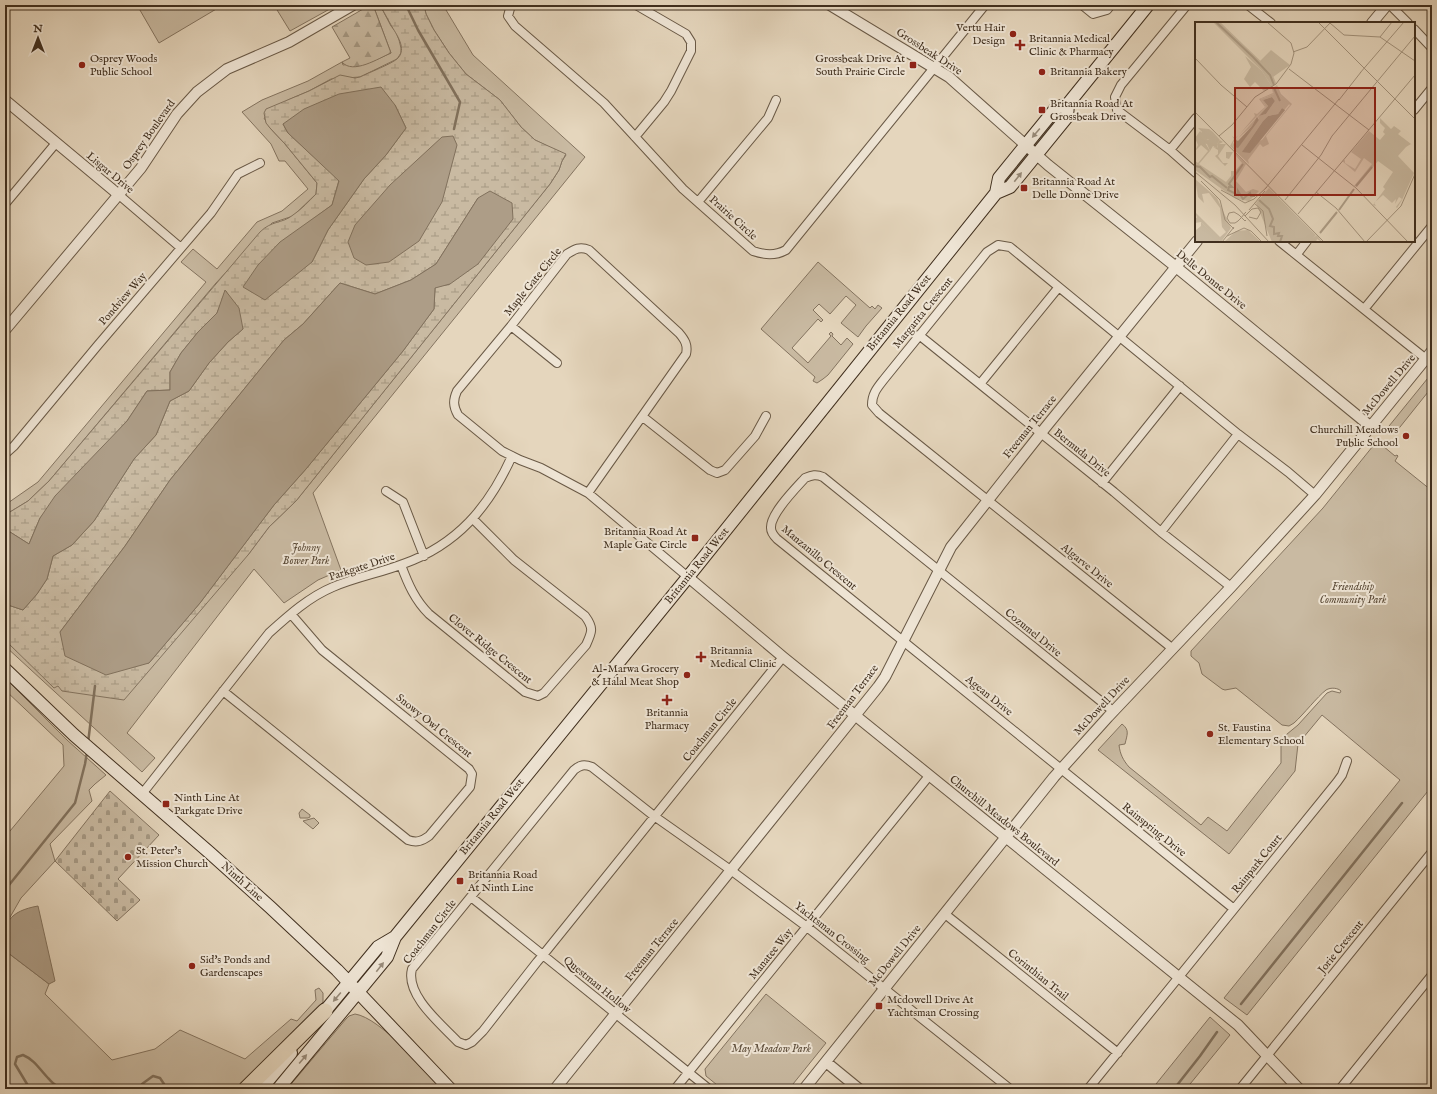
<svg xmlns="http://www.w3.org/2000/svg" width="1437" height="1094" viewBox="0 0 1437 1094" font-family="'IM FELL English',serif">
<style>
.green{fill:#c9baa2;stroke:#847460}
.forest{fill:url(#forest-firs);stroke:#847460}
.wetland{fill:url(#wetland-marsh);stroke:#847460;fill-rule:evenodd}
.cemetery{fill:url(#cemetery-stones);stroke:#847460}
.water{fill:#ad9d87;stroke:#81715d}
.lines{fill:none;stroke-linecap:round;stroke-linejoin:round}
.stream{stroke:#81715d;stroke-width:2.5}
.minor-casing{stroke:#695946;stroke-width:10}
.tertiary-casing{stroke:#695946;stroke-width:12}
.secondary-casing{stroke:#402f1e;stroke-width:14}
.motorway-casing{stroke:#402f1e;stroke-width:17}
.minor{stroke:#eee4d4;stroke-width:8}
.tertiary{stroke:#eee4d4;stroke-width:10}
.secondary{stroke:#eee4d4;stroke-width:12}
.motorway{stroke:#e5d6bd;stroke-width:15}
.oneway{fill:#978a79}
.poi-dot{fill:#8f2418;stroke:#eee4d4;stroke-width:1.5}
.labels{text-anchor:middle;dominant-baseline:central;stroke-width:4;stroke-linejoin:round;paint-order:stroke}
.poi-label{font-size:11px;fill:#402f1e;stroke:#eee4d4;text-anchor:start}
.street-label{font-size:11px;fill:#402f1e;stroke:#eee4d4}
.park-label{font-size:11px;font-style:italic;fill:#5b4b38;stroke:#eee4d4}
.inset-river{fill:none;stroke:#ad9d87;stroke-width:2}
.inset-road{fill:none;stroke:#a3937d;stroke-width:1}
.view{fill:#8f2418;fill-opacity:0.15;stroke:#8f2418;stroke-width:2}
.inset-edge{fill:none;stroke:#402f1e;stroke-width:2}
</style>
<defs>
<pattern id="forest-firs" width="22" height="20" patternUnits="userSpaceOnUse"><rect width="22" height="20" fill="#c9baa2"/><path d="M5 1l3.5 6h-7zM16 11l3.5 6h-7z" fill="#a59883"/></pattern>
<pattern id="wetland-marsh" width="20" height="14" patternUnits="userSpaceOnUse"><rect width="20" height="14" fill="#c9baa2"/><path d="M1 5h8M5 5V1M11 12h8M15 12V8" fill="none" stroke="#a59883"/></pattern>
<pattern id="cemetery-stones" width="16" height="16" patternUnits="userSpaceOnUse"><rect width="16" height="16" fill="#c9baa2"/><path d="M2 7V4a2 2 0 0 1 4 0v3zM10 15v-3a2 2 0 0 1 4 0v3z" fill="#a59883"/></pattern>
</defs>
<rect width="100%" height="100%" fill="#e5d6bd"/>
<filter id="stains"><feTurbulence type="fractalNoise" baseFrequency=".005" numOctaves="4"/><feColorMatrix values="0 0 0 0 .2 0 0 0 0 .09 0 0 0 0 .02 0 0 0 .5 -.17"/></filter>
<radialGradient id="worn" r=".72"><stop offset=".6" stop-color="#630" stop-opacity="0"/><stop offset="1" stop-color="#630" stop-opacity=".3"/></radialGradient>
<path class="green" d="M137,5H223L159,43Z
M274,5H337L290,31Z
M373,5H380L391,26L396,32L399,40L401,48V53L397,59L360,77L331,79L309,91L288,100L264,118L270,128L285,144L317,183L316,194L293,216L272,223L216,283L49,481L28,501L5,515V505L38,482L206,282L181,262L193,249L217,269L257,222L282,211L308,189L285,161H279L271,144L242,112L262,100L308,81L342,62L343,65L373,61L391,53Z
M424,5H443L473,55L585,157L313,493L341,570L318,580L284,603L254,569L127,733L155,758L142,772L5,646V640L16,651L248,555L269,527L296,501L550,184L559,170L562,161L566,155L535,140L521,127L500,100L466,74L449,53L434,30L426,14Z
M818,262L870,308L872,306L875,309L878,305L882,308L866,326L858,337L841,323L856,305L846,296L830,314L819,304L813,310L823,320L821,322L818,319L792,348L808,363L831,336L829,334L831,332L833,334L832,336L841,345L847,338L853,344L828,375L823,379L817,383L813,381L815,377L761,329Z
M1432,373V387L1396,432L1391,434L1385,431Z
M1377,441L1395,456L1397,455L1398,456L1395,461L1431,490H1432V786L1247,1015L1224,998L1400,780L1322,715L1298,744L1295,771L1229,854L1098,750L1122,724C1130,730 1127,735 1125,744L1119,745C1120,754 1123,760 1129,767L1201,825L1208,817L1227,831L1281,763V739L1298,725L1327,693L1332,691L1340,693L1341,691C1338,688 1331,687 1326,690C1317,697 1304,714 1294,723L1289,726L1282,725L1236,688L1225,690L1222,689L1202,674L1199,663L1191,656V651L1323,508Z
M5,678L67,740L106,775L95,784L89,790L92,801L50,844L55,861L21,898L5,926V837L64,766L63,745L5,690Z
M302,809L310,815V817L308,818H300L299,813Z
M314,818L319,823L313,829L303,821Z
M5,944L8,953L49,984L45,994L112,1060L155,1049L180,1030L245,1059L291,1019L297,1021L316,1000L315,990L319,988L323,993V1002L238,1089H5Z
M766,994L826,1043L789,1089H722L706,1076L705,1069Z
M355,1014C381,1018 424,1070 443,1089H287L346,1019L349,1016Z
M1210,1017L1230,1035L1186,1089H1152Z"/>
<path class="forest" d="M370,5H373L391,53C379,58 353,75 342,62L350,58L332,27Z"/>
<path class="wetland" d="M380,5H424L426,14L434,30L449,53L466,74L500,100L521,127L535,140L566,154L562,161L559,170L550,184L296,501L269,527L248,555L124,700L62,691L58,686L54,688L5,640V604L23,610L37,594L47,579L53,556L72,545L94,521L134,459L156,435L170,401L189,391L209,363L228,342L243,329L226,291L217,313L198,332L181,353L170,372V390L147,391L127,421L40,518L29,544L10,532L5,544V515L28,501L49,481L260,232C272,220 282,224 293,215C302,209 309,201 316,194L317,183L285,144L270,128L266,123L264,113L266,109L309,91L340,75L355,78L360,77C368,73 391,64 397,59C408,49 396,34 391,25C387,18 384,12 380,5ZM395,105L406,128L386,155L364,179L328,230L312,262V220L332,205L339,180L288,133L283,124ZM478,198L450,284L435,287L434,309L403,351L306,469L274,505L200,603L149,663L60,632L125,546L170,480L284,340L303,324L340,283L375,294L411,280L436,264Z"/>
<path class="cemetery" d="M110,791L159,835L118,879L140,900L117,921L55,861Z"/>
<path class="water" d="M381,87L395,105L406,128L386,155L364,179L328,230L312,262L265,300L243,287L258,265L280,242L332,205L339,181L288,133L283,124L304,109L339,94Z
M453,136L457,145L442,202L419,241L389,262L366,265L354,258L348,242L355,225L390,185L442,137Z
M490,191L512,203L513,219L478,264L450,284L435,288L434,309L403,351L306,469L274,505L200,603L149,663L106,675L65,656L60,632L125,546L170,480L284,340L303,324L340,283L375,294L411,280L436,264L478,198Z
M225,290L239,308L243,329L228,342L209,363L189,391L170,401L156,435L134,459L94,521L72,545L53,556L47,579L37,594L23,610L5,604V544L10,532L29,544L40,518L55,496L127,421L147,391L170,390V372L181,353L198,332L217,313Z
M38,906L55,981L49,984L7,952C0,923 10,911 38,906Z"/>
<g class="lines">
<path class="stream" d="M406,5L418,30L460,102L454,129
M88,743L95,686
M5,890L75,803L85,764L87,752
M1241,1004L1402,803
M5,1086L10,1089
M30,1089L15,1064L17,1057L23,1055C35,1060 40,1070 49,1079C52,1083 57,1086 61,1089
M140,1089L142,1084L153,1076L160,1078L164,1084L163,1089
M1174,1089L1200,1056L1217,1032"/>
<defs>
<path id="minor" d="M511,5L508,16L515,26L604,103L683,189L753,251C765,255 775,256 786,250L985,5
M1082,5L1093,14L1107,10L1111,5
M1187,5L1121,85L1115,97L1117,110L1170,150L1196,173
M1248,5L1271,23
M1390,5L1408,23
M1414,29L1432,48
M1414,110L1432,88
M635,137L664,102L671,91L691,51V42L686,34L636,5
M1170,150L1196,118
M119,195L181,248
M698,202L768,118L776,100
M5,204L56,143
M1279,241L1426,359
M1297,254L1307,241
M1365,308L1432,226
M511,326L557,363
M919,335L1114,492L1161,532L1231,587
M980,384L1058,288
M643,417L710,470L717,473L725,470L755,436L766,416
M5,454L14,446L98,345L211,213L238,174L260,163
M1102,483L1180,386
M386,491L403,502L424,556
M588,493L686,354C688,345 685,340 679,333L589,250C580,246 575,249 567,254L511,326L457,391C453,400 453,406 458,415L502,451L520,460L541,468L588,493L688,577
M1161,532L1238,434
M401,565C408,584 415,600 429,614L525,692L538,696L544,693L586,645C592,632 594,628 585,616L514,560L473,519
M1173,649L879,413L872,405C872,393 878,387 885,378L987,252L998,245L1010,247L1238,434L1288,472L1315,495
M783,657L543,955L537,962L483,1031L472,1042L466,1045L458,1042C441,1024 405,995 412,969L574,770C580,765 584,764 592,767L654,816L732,871L807,927L1010,1089
M223,691L408,840C417,843 422,841 429,836L470,787L472,774L469,769L322,650L291,614
M1113,711L823,477C816,474 812,475 805,478C795,489 770,514 771,528C771,533 774,536 777,539L1234,909
M142,794L269,633C289,615 309,597 333,587C356,577 380,573 403,564C457,545 489,507 512,456
M471,897L709,1089
M945,914L1118,1053
M675,1089L929,776
M1088,1089L1337,782L1342,775L1347,761
M1240,1089L1432,852
M1340,1089L1432,975"/>
<path id="tertiary" d="M830,5L949,77L1048,165L1176,267L1370,426
M1372,23L1387,5
M5,100L119,195
M5,330L141,168L177,114L197,92L227,69L289,42L353,5
M688,577L783,657L1238,1025L1299,1089
M826,1062L859,1089
M555,1089L878,687L885,677L951,547L1045,428L1197,241
M804,1089L1054,777L1108,717L1231,587L1315,495L1432,351"/>
<path id="secondary" d="M996,193L1010,187L1067,117L1068,104L1148,5
M5,669L74,735L210,853L270,907L337,970L450,1089
M320,1017L378,947L395,937
M261,1089L291,1053
M278,1089L387,957L395,937L688,577L996,193L999,178L1025,146L1056,108L1068,104"/>
<path id="motorway" d="M246,1089L325,1011"/>
</defs>
<use href="#minor" class="minor-casing"/>
<use href="#tertiary" class="tertiary-casing"/>
<use href="#secondary" class="secondary-casing"/>
<use href="#motorway" class="motorway-casing"/>
<use href="#minor" class="minor"/>
<use href="#tertiary" class="tertiary"/>
<use href="#secondary" class="secondary"/>
<use href="#motorway" class="motorway"/>
</g>
<defs><path id="oneway-solid" d="M-6-.8H1V-3.2L6.5 0L1 3.2V.8H-6Z"/></defs>
<g class="oneway">
<use href="#oneway-solid" transform="translate(1036 133) rotate(130)"/>
<use href="#oneway-solid" transform="translate(1018 177) rotate(-52)"/>
<use href="#oneway-solid" transform="translate(380 967) rotate(-52)"/>
<use href="#oneway-solid" transform="translate(337 997) rotate(130)"/>
<use href="#oneway-solid" transform="translate(303 1059) rotate(-50)"/>
</g>
<g class="poi-dot">
<circle cx="1013" cy="34" r="4"/>
<path d="M1018 39h4v4h4v4h-4v4h-4v-4h-4v-4h4z"/>
<circle cx="82" cy="65" r="4"/>
<rect x="909" y="61" width="8" height="8" rx="2"/>
<circle cx="1042" cy="72" r="4"/>
<rect x="1038" y="106" width="8" height="8" rx="2"/>
<rect x="1020" y="184" width="8" height="8" rx="2"/>
<circle cx="1406" cy="436" r="4"/>
<rect x="691" y="534" width="8" height="8" rx="2"/>
<path d="M699 651h4v4h4v4h-4v4h-4v-4h-4v-4h4z"/>
<circle cx="687" cy="675" r="4"/>
<path d="M665 694h4v4h4v4h-4v4h-4v-4h-4v-4h4z"/>
<circle cx="1210" cy="734" r="4"/>
<rect x="162" y="800" width="8" height="8" rx="2"/>
<circle cx="128" cy="857" r="4"/>
<rect x="456" y="877" width="8" height="8" rx="2"/>
<circle cx="192" cy="966" r="4"/>
<rect x="875" y="1002" width="8" height="8" rx="2"/>
</g>
<g class="labels">
<g class="poi-label">
<text x="1005" y="28" text-anchor="end">Vertu Hair<tspan x="1005" dy="13">Design</tspan></text>
<text x="1029" y="39">Britannia Medical<tspan x="1029" dy="13">Clinic &amp; Pharmacy</tspan></text>
<text x="90" y="59">Osprey Woods<tspan x="90" dy="13">Public School</tspan></text>
<text x="905" y="59" text-anchor="end">Grossbeak Drive At<tspan x="905" dy="13">South Prairie Circle</tspan></text>
<text x="1050" y="72">Britannia Bakery</text>
<text x="1050" y="104">Britannia Road At<tspan x="1050" dy="13">Grossbeak Drive</tspan></text>
<text x="1032" y="182">Britannia Road At<tspan x="1032" dy="13">Delle Donne Drive</tspan></text>
<text x="1398" y="430" text-anchor="end">Churchill Meadows<tspan x="1398" dy="13">Public School</tspan></text>
<text x="687" y="532" text-anchor="end">Britannia Road At<tspan x="687" dy="13">Maple Gate Circle</tspan></text>
<text x="710" y="651">Britannia<tspan x="710" dy="13">Medical Clinic</tspan></text>
<text x="679" y="669" text-anchor="end">Al-Marwa Grocery<tspan x="679" dy="13">&amp; Halal Meat Shop</tspan></text>
<text x="667" y="713" text-anchor="middle">Britannia<tspan x="667" dy="13">Pharmacy</tspan></text>
<text x="1218" y="728">St. Faustina<tspan x="1218" dy="13">Elementary School</tspan></text>
<text x="174" y="798">Ninth Line At<tspan x="174" dy="13">Parkgate Drive</tspan></text>
<text x="136" y="851">St. Peter’s<tspan x="136" dy="13">Mission Church</tspan></text>
<text x="468" y="875">Britannia Road<tspan x="468" dy="13">At Ninth Line</tspan></text>
<text x="200" y="960">Sid's Ponds and<tspan x="200" dy="13">Gardenscapes</tspan></text>
<text x="887" y="1000">Mcdowell Drive At<tspan x="887" dy="13">Yachtsman Crossing</tspan></text>
</g>
<g class="street-label">
<text transform="translate(929 52) rotate(33)">Grossbeak Drive</text>
<text transform="translate(149 135) rotate(-55)">Osprey Boulevard</text>
<text transform="translate(110 173) rotate(40)">Lisgar Drive</text>
<text transform="translate(733 218) rotate(42)">Prairie Circle</text>
<text transform="translate(1211 280) rotate(39)">Delle Donne Drive</text>
<text transform="translate(533 282) rotate(-51)">Maple Gate Circle</text>
<text transform="translate(123 299) rotate(-49)">Pondview Way</text>
<text transform="translate(899 313) rotate(-51)">Britannia Road West</text>
<text transform="translate(923 313) rotate(-51)">Margarita Crescent</text>
<text transform="translate(1389 385) rotate(-50)">McDowell Drive</text>
<text transform="translate(1030 427) rotate(-51)">Freeman Terrace</text>
<text transform="translate(1082 453) rotate(39)">Bermuda Drive</text>
<text transform="translate(819 558) rotate(40)">Manzanillo Crescent</text>
<text transform="translate(697 566) rotate(-51)">Britannia Road West</text>
<text transform="translate(1087 566) rotate(39)">Algarve Drive</text>
<text transform="translate(362 567) rotate(-18)">Parkgate Drive</text>
<text transform="translate(1033 633) rotate(39)">Cozumel Drive</text>
<text transform="translate(490 649) rotate(39)">Clover Ridge Crescent</text>
<text transform="translate(989 696) rotate(39)">Agean Drive</text>
<text transform="translate(853 697) rotate(-53)">Freeman Terrace</text>
<text transform="translate(1102 706) rotate(-47)">McDowell Drive</text>
<text transform="translate(434 726) rotate(39)">Snowy Owl Crescent</text>
<text transform="translate(710 730) rotate(-51)">Coachman Circle</text>
<text transform="translate(492 817) rotate(-51)">Britannia Road West</text>
<text transform="translate(1004 821) rotate(39)">Churchill Meadows Boulevard</text>
<text transform="translate(1154 830) rotate(39)">Rainspring Drive</text>
<text transform="translate(1257 864) rotate(-51)">Rainpark Court</text>
<text transform="translate(242 882) rotate(42)">Ninth Line</text>
<text transform="translate(430 932) rotate(-52)">Coachman Circle</text>
<text transform="translate(832 933) rotate(38)">Yachtsman Crossing</text>
<text transform="translate(1341 947) rotate(-51)">Jorie Crescent</text>
<text transform="translate(652 950) rotate(-51)">Freeman Terrace</text>
<text transform="translate(771 954) rotate(-51)">Manatee Way</text>
<text transform="translate(895 956) rotate(-51)">McDowell Drive</text>
<text transform="translate(1038 975) rotate(39)">Corinthian Trail</text>
<text transform="translate(597 985) rotate(39)">Questman Hollow</text>
</g>
<g class="park-label">
<text x="306" y="548">Johnny<tspan x="306" dy="13">Bower Park</tspan></text>
<text x="1353" y="587">Friendship<tspan x="1353" dy="13">Community Park</tspan></text>
<text x="771" y="1049">May Meadow Park</text>
</g>
</g>
<g transform="translate(1195 22)">
<rect width="220" height="220" fill="#e5d6bd"/>
<path d="M76,28L95,43L78,55L65,39ZM50,34L67,49L77,65L69,69L60,60L55,65L49,57L56,45ZM82,63L86,72L97,82L71,114L74,122L68,125L65,122L53,138L54,142L35,124L39,117L37,114L40,116L44,113L60,94L59,91L62,92L70,85L64,77L78,71L77,67ZM81,64L84,72L95,83L67,118L41,128L37,123L40,117L71,85L66,77L79,72L77,67ZM185,96L196,107L199,104L206,109L203,112L220,125L216,122L211,125L203,134L219,151L207,178L202,186L201,185L207,177L204,175L200,182L201,177L197,181L188,173L179,181L181,184L178,183L190,167L188,165L198,150L183,139L162,165L159,164L177,142L169,136L160,150L147,139L150,138V141L160,147L166,137L156,130L174,109L185,118L190,112L188,110L190,106L185,101ZM5,109L14,117L9,119L15,129L4,142L31,160L36,154V149H40L47,141L38,130L34,137L31,136V130H38L51,142L41,159L51,170L58,167L64,169L54,179L41,177L0,148V139L3,141L13,129L6,123L0,129L3,123L0,116ZM25,118L28,120L24,122H31L23,134L28,141H33L30,144L20,134L23,132V128L18,125L23,126L22,122ZM0,157L22,176L36,206L26,220L6,200L0,201V195L2,196L0,190L25,215L31,210L27,205L25,186L14,171L7,172L9,181L3,175ZM74,166L121,213L118,216L122,213L127,220L122,217L121,220H77L61,181ZM53,208L66,220H29L41,209Z" fill="#c9baa2" fill-rule="evenodd"/>
<path d="M3,106L14,107L18,110L25,118L22,122L23,127L18,124L15,129L12,122L6,121V118H14L6,112L7,110ZM6,200L24,217L25,220H0L1,208L6,204Z" fill="#c9baa2"/>
<path d="M18,0H25L76,49L81,61L77,65L67,49ZM81,64L86,74L95,81L52,134L46,133L37,123L71,85L66,77L79,72L77,67ZM77,75L80,79L71,92L64,94L73,84L68,78ZM87,86L90,88L55,131L47,130L68,99L73,94L83,92ZM63,95L64,98L40,125L41,118L57,104Z" fill="#c9baa2" fill-rule="evenodd"/>
<path d="M77,75L80,79L71,92L64,94L73,84L68,78ZM87,86L90,88L55,131L47,130L68,99L73,94L83,92ZM62,95L64,98L43,126L40,125L41,118L43,119L57,104Z" fill="#ad9d87"/>
<path class="inset-river" d="M21,0L58,35L75,53L79,63M79,66L85,79M48,142L34,162L37,165H34L33,168L43,173V169L48,177L55,171L56,174H60M0,144L5,145L15,155L17,154L32,166M161,164L177,145M64,178L74,187L78,197L75,204L79,205V212L84,211L83,214H87L85,220M144,188L159,167M125,211L142,190"/>
<path class="inset-road" d="M123,0L220,97M135,1L149,13L185,15L220,39M185,15L197,0M98,30L112,25L136,0M0,36L26,63L52,85M94,47L174,108M165,51L209,0M144,78L166,50M0,90L129,220M24,114L37,103L60,75L81,62L96,42L99,31L96,21L72,0M107,123L161,166L213,220M0,150L40,183L74,220M6,159L25,178L30,198L39,207M70,167L144,77M26,168L50,181L59,177L72,165M121,170L141,186L170,220M90,178L126,133L137,114L220,14M59,181L68,189L72,214M54,188L70,169M51,190L50,191L46,196L43,199L40,201H35L32,196L34,191L39,190L44,193L50,199L51,198M103,192L220,53M50,194L57,187L63,186L66,190L62,197L54,195M32,214L49,206L56,209L67,220M27,220L39,205M171,220L206,184L220,152"/>
<path class="view" d="M40,66H180V173H40Z"/>
<rect width="220" height="220" class="inset-edge"/>
</g>
<rect width="1437" height="1094" fill="none" stroke="#e5d6bd" stroke-width="20"/>
<rect x="6" y="6" width="1425" height="1082" fill="none" stroke="#402f1e" stroke-width="2"/>
<rect x="10" y="10" width="1417" height="1074" fill="none" stroke="#402f1e"/>
<g transform="translate(38 38)" stroke="#eee4d4" stroke-width="3" paint-order="stroke">
<path d="M0-3L7 15L0 10L-7 15Z" fill="#402f1e"/>
<text y="-6" font-size="11" font-weight="bold" text-anchor="middle" fill="#402f1e">N</text>
</g>
<rect width="100%" height="100%" filter="url(#stains)"/>
<rect width="100%" height="100%" fill="url(#worn)"/>
</svg>
